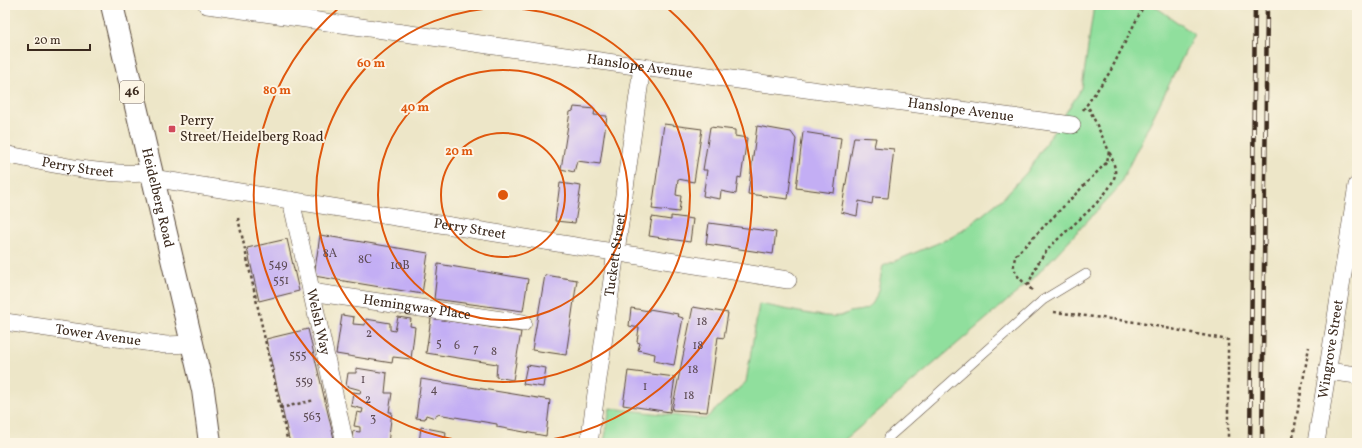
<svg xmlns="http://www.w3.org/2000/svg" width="1362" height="448" viewBox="0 0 1362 448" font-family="Vollkorn,serif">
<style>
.green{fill:#90df9d;stroke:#66845e}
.building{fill:#c3aef4}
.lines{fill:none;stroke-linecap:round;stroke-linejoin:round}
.service-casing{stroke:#564638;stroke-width:10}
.minor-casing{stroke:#564638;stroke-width:18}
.primary-casing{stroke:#564638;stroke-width:24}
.path{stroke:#564638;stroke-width:2.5;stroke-dasharray:3 3;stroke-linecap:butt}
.service{stroke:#fff;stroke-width:9}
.minor{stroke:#fff;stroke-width:17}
.primary{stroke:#fff;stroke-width:22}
.rail-casing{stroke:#3b2a1e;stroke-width:4.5}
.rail{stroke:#fcf5e5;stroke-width:3;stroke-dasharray:9;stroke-linecap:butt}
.ring{fill:none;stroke:#df570d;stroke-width:2}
.poi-dot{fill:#d1495b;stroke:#fcf5e5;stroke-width:1.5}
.labels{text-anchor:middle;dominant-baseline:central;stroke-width:4;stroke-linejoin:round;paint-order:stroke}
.number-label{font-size:12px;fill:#5d4b54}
.shield{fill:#fcf5e5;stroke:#75675a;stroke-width:1}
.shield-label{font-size:13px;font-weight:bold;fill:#3b2a1e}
.street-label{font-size:14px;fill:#3b2a1e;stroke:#fcf5e5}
.poi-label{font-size:14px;fill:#3b2a1e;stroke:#fcf5e5;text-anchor:start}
.centre{fill:#df570d;stroke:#fcf5e5;stroke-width:2}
.ring-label{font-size:12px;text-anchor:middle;font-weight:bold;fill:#df570d;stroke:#fcf5e5;stroke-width:4;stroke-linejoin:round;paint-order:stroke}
</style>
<rect width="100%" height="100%" fill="#fcf5e5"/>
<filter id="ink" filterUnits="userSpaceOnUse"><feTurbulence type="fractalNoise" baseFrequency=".025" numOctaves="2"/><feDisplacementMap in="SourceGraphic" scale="8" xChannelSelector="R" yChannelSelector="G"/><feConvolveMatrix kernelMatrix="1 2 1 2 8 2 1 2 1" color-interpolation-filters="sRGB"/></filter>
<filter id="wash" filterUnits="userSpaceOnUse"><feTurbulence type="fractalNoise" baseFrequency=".012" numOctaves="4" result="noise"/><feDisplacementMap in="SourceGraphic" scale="16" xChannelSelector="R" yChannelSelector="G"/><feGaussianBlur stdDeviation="0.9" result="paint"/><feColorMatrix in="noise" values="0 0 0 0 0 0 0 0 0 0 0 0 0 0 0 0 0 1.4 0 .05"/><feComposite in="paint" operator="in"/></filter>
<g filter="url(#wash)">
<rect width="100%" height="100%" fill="#ede6c8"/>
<path class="green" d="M1094,5H1153L1194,34L1118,188L1034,278L841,443H604L610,408L705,419L746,382L759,304C780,307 821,319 841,316C844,315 847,313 850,312C858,310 865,312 872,304C879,295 880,277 883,266L950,238L965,229L1003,198L1027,172L1082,88Z"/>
<g id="blocks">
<path class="building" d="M574,107L595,109L594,115L607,116L600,164L577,161L574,172L561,169L570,112L573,111Z
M664,124L702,129L694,182L678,179L676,195L681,196L679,212L652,209Z
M757,126L791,132L796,139L788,199L748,194Z
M710,127L735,130V136L747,138L741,178L738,177L736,194L721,191L720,199L703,196L707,170H703Z
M803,132L841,138L834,193L796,188Z
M854,137L876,138L874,147L894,149L888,198L873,197L872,204L859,201L857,216L841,212Z
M560,183L581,186L575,223L555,221Z
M671,216L693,219L690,242L649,236L652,217L671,220Z
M709,223L776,232L773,254L706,244Z
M320,235L428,253L422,294L314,276Z
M287,239L299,291L259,301L247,248Z
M438,264L528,279L523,311L434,299Z
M545,275L577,280L566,355L532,350Z
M693,307L728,313L724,338L718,337L707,412L672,410Z
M631,308L649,311V309L678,314L677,316L683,318L674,365L654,361L655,354L638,350L640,343L637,342L639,328L629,326Z
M342,315L354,317L353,324L365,325L366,319L390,323V330L395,331L398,317L411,319L410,326L415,327L411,359L393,357L392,363L336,354Z
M431,318L521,332L513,380L496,377L497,364L426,353Z
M308,329L335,443H290L266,339Z
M527,365L546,368L543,387L523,384Z
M356,368L387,373L385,393H392L389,412H392L388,443H351L353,431L360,432V427L354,426L357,412L362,413L363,409L351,406L353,392L360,393L361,390L346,386L348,373H356Z
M628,371L675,377L670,412L623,405Z
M421,379L550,400L546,436L497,427V424L437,414L435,418L426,415L425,419L416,418Z
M421,427L446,432L445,443H419Z"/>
</g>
</g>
<g filter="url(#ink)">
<use href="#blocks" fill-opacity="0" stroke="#564638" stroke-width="1"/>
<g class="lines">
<defs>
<path id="service" d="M888,443L889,437L1043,300L1086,274"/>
<g id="minor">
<path id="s1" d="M207,5L642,67L1072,125"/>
<path id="s2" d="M5,154C53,164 101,176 150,173"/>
<path id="s3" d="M152,178L788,280"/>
<path id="s4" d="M291,200L345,443"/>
<path id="s5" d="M311,292L523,323"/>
<path id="s6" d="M5,322L166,345L191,344"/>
<path d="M1327,371L1357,375"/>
<path id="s7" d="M589,443L642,67"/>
<path id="s8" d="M1316,443L1357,185"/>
</g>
<g id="primary">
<path id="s9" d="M112,5L203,390L210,443"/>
</g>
</defs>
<use href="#service" class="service-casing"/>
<use href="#minor" class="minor-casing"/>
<use href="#primary" class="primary-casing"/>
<path class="path" d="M1083,110L1110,72L1144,5
M238,218L288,443
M1028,285C1033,274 1037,263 1045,253C1062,231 1109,200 1115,175C1116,168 1112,158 1109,151
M1032,290C1020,278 1009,273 1016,255L1107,162L1109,151L1087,104
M1054,312L1135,322L1228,340V443
M280,408L315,400
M1292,443L1309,347"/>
<use href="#service" class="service"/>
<use href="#minor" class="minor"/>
<use href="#primary" class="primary"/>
<defs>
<path id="rail" d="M1250,443L1255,5
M1262,443L1267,5"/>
</defs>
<use href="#rail" class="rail-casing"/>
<use href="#rail" class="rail"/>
</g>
</g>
<g class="ring">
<circle cx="503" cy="195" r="62"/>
<circle cx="503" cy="195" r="125"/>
<circle cx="503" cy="195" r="187"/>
<path d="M479 443A249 249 0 0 1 341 6M665 6A249 249 0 0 1 527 443"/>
</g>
<rect class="poi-dot" x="168" y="125" width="8" height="8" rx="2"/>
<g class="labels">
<g class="number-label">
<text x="330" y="254">8A</text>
<text x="365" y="260">8C</text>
<text x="278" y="265">549</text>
<text x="400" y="266">10B</text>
<text x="281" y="281">551</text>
<text x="702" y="322">18</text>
<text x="369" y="334">2</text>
<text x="439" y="344">5</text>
<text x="457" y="346">6</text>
<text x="698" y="346">18</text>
<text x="476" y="349">7</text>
<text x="494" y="352">8</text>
<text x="298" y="356">555</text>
<text x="693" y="370">18</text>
<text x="363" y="380">1</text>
<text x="304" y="382">559</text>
<text x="645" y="387">1</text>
<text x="434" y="390">4</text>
<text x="689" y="396">18</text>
<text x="368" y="400">2</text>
<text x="312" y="417">563</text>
<text x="373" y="419">3</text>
</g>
<rect class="shield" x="120" y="81" width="24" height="22" rx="3"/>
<g class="shield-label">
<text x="132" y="92">46</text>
</g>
<g class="street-label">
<text stroke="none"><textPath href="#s1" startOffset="437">Hanslope Avenue</textPath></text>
<text stroke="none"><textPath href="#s1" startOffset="761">Hanslope Avenue</textPath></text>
<text stroke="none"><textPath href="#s2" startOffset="74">Perry Street</textPath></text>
<text stroke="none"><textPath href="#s9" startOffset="198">Heidelberg Road</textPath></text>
<text stroke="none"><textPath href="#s3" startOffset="322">Perry Street</textPath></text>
<text stroke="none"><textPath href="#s7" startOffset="190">Tuckett Street</textPath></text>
<text stroke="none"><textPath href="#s5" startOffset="107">Hemingway Place</textPath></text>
<text stroke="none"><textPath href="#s4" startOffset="125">Welsh Way</textPath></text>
<text stroke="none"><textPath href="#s6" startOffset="94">Tower Avenue</textPath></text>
<text stroke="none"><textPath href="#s8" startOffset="95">Wingrove Street</textPath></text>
</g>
<g class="poi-label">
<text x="180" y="121">Perry<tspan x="180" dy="16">Street/Heidelberg Road</tspan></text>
</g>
</g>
<circle cx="503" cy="195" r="6" class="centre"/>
<g class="ring-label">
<text x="371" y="67">60 m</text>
<text x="277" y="94">80 m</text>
<text x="415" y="111">40 m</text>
<text x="459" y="155">20 m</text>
</g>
<rect width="1362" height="448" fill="none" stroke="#fcf5e5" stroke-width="20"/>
<path d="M28 44v6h62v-6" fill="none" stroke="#3b2a1e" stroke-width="2"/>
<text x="34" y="44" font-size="12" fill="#3b2a1e" stroke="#fcf5e5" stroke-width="3" paint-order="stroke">20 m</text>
</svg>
